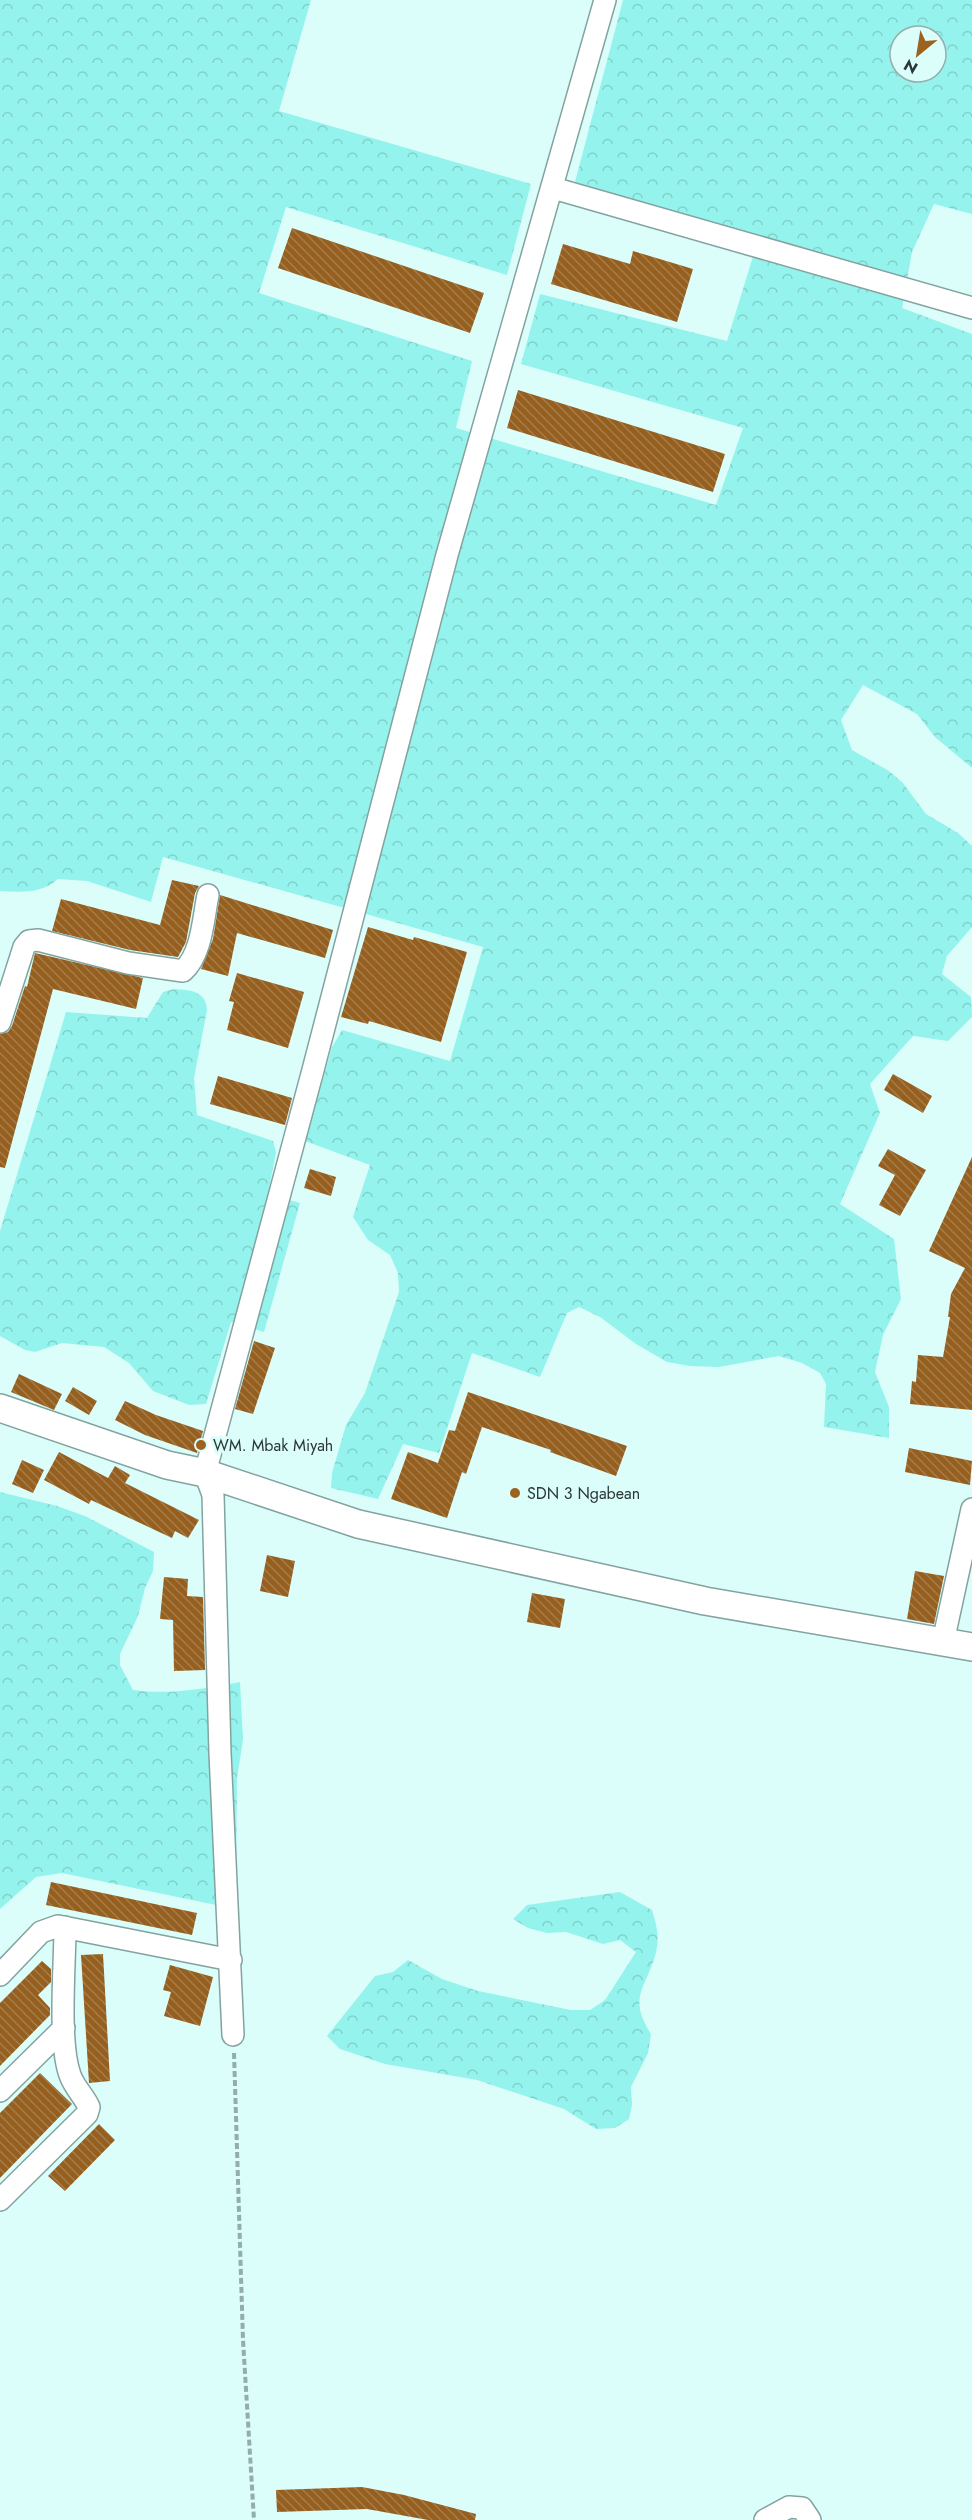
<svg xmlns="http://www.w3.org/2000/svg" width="972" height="2520" viewBox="0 0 972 2520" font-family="Jost,sans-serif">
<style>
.forest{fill:url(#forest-crowns);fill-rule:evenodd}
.building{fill:url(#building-back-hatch)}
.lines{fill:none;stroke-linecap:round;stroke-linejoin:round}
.minor-casing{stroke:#83a3a0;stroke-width:24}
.tertiary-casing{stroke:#83a3a0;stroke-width:30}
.path{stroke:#93adaa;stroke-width:4;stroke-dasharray:6 3;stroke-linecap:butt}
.minor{stroke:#fff;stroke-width:21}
.tertiary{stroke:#fff;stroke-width:27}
.poi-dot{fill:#9b631f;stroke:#dbfefb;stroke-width:2}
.labels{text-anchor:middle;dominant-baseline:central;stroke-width:6;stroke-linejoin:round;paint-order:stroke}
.poi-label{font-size:16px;fill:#2a3736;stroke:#dbfefb;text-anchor:start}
</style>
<defs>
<pattern id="forest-crowns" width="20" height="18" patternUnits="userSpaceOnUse" patternTransform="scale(1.5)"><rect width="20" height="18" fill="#94f3ec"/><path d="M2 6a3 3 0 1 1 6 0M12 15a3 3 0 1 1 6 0" fill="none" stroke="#80d1cb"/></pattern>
<pattern id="building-back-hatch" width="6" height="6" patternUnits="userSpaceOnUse" patternTransform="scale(1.5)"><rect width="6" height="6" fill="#965f1d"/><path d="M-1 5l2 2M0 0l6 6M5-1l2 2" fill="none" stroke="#a27d4f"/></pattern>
</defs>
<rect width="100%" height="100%" fill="#dbfefb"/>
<path class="forest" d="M0,0H311L279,111L531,184L507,275L286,207L259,293L472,361L456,428L716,505L743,428L521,364L540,294L727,341L759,237L575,182L623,0H972V214L934,204L912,252L902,308L972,334V768L935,737L917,714L863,685L841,720L852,750L889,771L903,783L926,814L958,833L972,846V927L947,956L942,974L971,997L972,1017L948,1041L913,1036L870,1084L880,1113L840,1204L894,1239L901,1299L883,1335L875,1372L889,1407V1438L824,1427L826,1384L820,1373L802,1363L779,1356L719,1367L690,1366L667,1362L636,1344L600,1317L579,1307L567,1313L540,1377L472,1353L439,1453L403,1444L378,1499L331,1488L332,1473L346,1425L365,1393L399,1292L398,1273L390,1255L368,1240L353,1217L370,1165L305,1141L332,1047L342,1030L450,1061L483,947L163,857L151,902L87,881L58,879C41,894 21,892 0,891ZM900,36H936V72H900Z
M174,989C191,990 206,991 207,1010L194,1078L197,1115L273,1141L276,1152L268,1194L300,1203L264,1332L231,1322L206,1404L189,1405L153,1391L129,1363L104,1347L62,1343L35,1352L25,1350L0,1336V1231L66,1012L147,1018L163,992Z
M0,1492L57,1506L85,1516L154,1552L153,1571L145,1588L138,1616L120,1654V1665L133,1690C169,1695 204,1689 240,1682L243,1740L237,1778L236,1878L218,1875L216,1905L62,1873L36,1877L0,1909Z
M620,1892L652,1910C656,1922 659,1935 657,1947C650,1986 625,1994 651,2034L648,2053L631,2087L632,2105L629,2119L615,2128L596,2129L564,2109L477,2080L385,2064L340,2049L327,2036L375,1976L393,1972L408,1960L442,1979L478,1991L571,2010H590L605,2000L636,1952L620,1940L603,1944L566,1932L547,1933L528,1928L513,1919L527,1905Z"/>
<path class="building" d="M292,228L484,293L470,333L278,268Z
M563,244L630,264L633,251L693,269L677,322L551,284Z
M518,390L725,454L713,492L507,428Z
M172,880L199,886L195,893L186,942L178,957L130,950L52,931L61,899L160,925Z
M220,895L333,930L325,958L237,933L228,976L201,969L213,939Z
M368,927L413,940L414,937L467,952L441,1042L369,1021L368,1024L341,1017Z
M35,953L143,978L136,1009L53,989L5,1168L0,1167V1034L8,1032L12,1026L25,986L27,987Z
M237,973L304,992L288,1048L227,1030L234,1002L229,1001Z
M893,1074L932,1096L923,1113L884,1090Z
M218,1076L292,1098L285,1125L210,1104Z
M888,1149L926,1170L900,1216L879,1205L895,1175L878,1166Z
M972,1157V1410L910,1404L912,1381L916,1382L918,1355L943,1357L950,1317H948L951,1294L965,1268L929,1251Z
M310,1169L336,1177L331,1196L304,1188Z
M254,1341L275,1348L253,1414L235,1409Z
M19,1374L62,1394L54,1410L11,1392Z
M73,1387L97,1401L89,1415L65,1401Z
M468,1392L627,1446L616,1476L550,1452L551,1450L482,1427L466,1474L462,1472L447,1518L391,1499L408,1452L438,1463L449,1430L455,1431Z
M125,1401L156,1415L203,1431L197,1453L145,1435L115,1420Z
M909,1448L972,1461L970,1485L905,1472Z
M59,1452L108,1478L115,1466L130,1475L125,1483L199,1520L188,1538L175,1531L172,1538L91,1500L89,1504L44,1480Z
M22,1460L44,1470L33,1493L12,1484Z
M267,1555L295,1561L288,1597L260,1591Z
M915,1571L944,1576L934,1624L907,1619Z
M164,1577L188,1579L187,1596L203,1597L205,1670L174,1671L173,1620L160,1619Z
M532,1593L565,1599L560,1628L527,1622Z
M51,1882L197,1913L192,1935L46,1905Z
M103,1954L110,2081L89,2083L81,1955Z
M42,1961L51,1969V1982L38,1995L50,2008V2015L0,2066V2003Z
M170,1965L213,1977L200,2026L164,2016L171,1992L163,1990Z
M40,2073L72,2104L0,2178V2113Z
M99,2124L115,2140L65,2191L48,2176Z
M362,2487L404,2495L476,2514L475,2520H428L367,2509L277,2512L276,2490Z"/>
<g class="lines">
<defs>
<path id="minor" d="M553,188L972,308
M0,1022L24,947L29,941L38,940L128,963L183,971C202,954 203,919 208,895
M943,1642L972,1509
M0,1975L41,1932L58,1926L231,1960
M233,2035L220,1753L213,1495L205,1473L313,1070L447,555L605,0
M0,2091L64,2028
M0,2200L87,2114L89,2107C84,2096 74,2087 70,2075C58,2042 65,1965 65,1927
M765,2520L789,2507L802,2508L810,2520"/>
<path id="tertiary" d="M0,1408L167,1465L205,1473L358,1524L705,1601L972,1647"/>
</defs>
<use href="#minor" class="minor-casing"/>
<use href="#tertiary" class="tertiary-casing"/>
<path class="path" d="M234,2053L243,2340L254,2520"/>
<use href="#minor" class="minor"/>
<use href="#tertiary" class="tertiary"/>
</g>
<g class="poi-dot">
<circle cx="201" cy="1445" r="6"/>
<circle cx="515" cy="1493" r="6"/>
</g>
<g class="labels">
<g class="poi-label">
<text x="213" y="1445">WM. Mbak Miyah</text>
<text x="527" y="1493">SDN 3 Ngabean</text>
</g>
</g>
<g transform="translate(918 54) rotate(210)"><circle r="28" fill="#dbfefb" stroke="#94aeac" stroke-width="1.5"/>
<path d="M0-4.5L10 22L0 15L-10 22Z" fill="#9b631f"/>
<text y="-9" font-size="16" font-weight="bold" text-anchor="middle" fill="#2a3736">N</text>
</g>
</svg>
